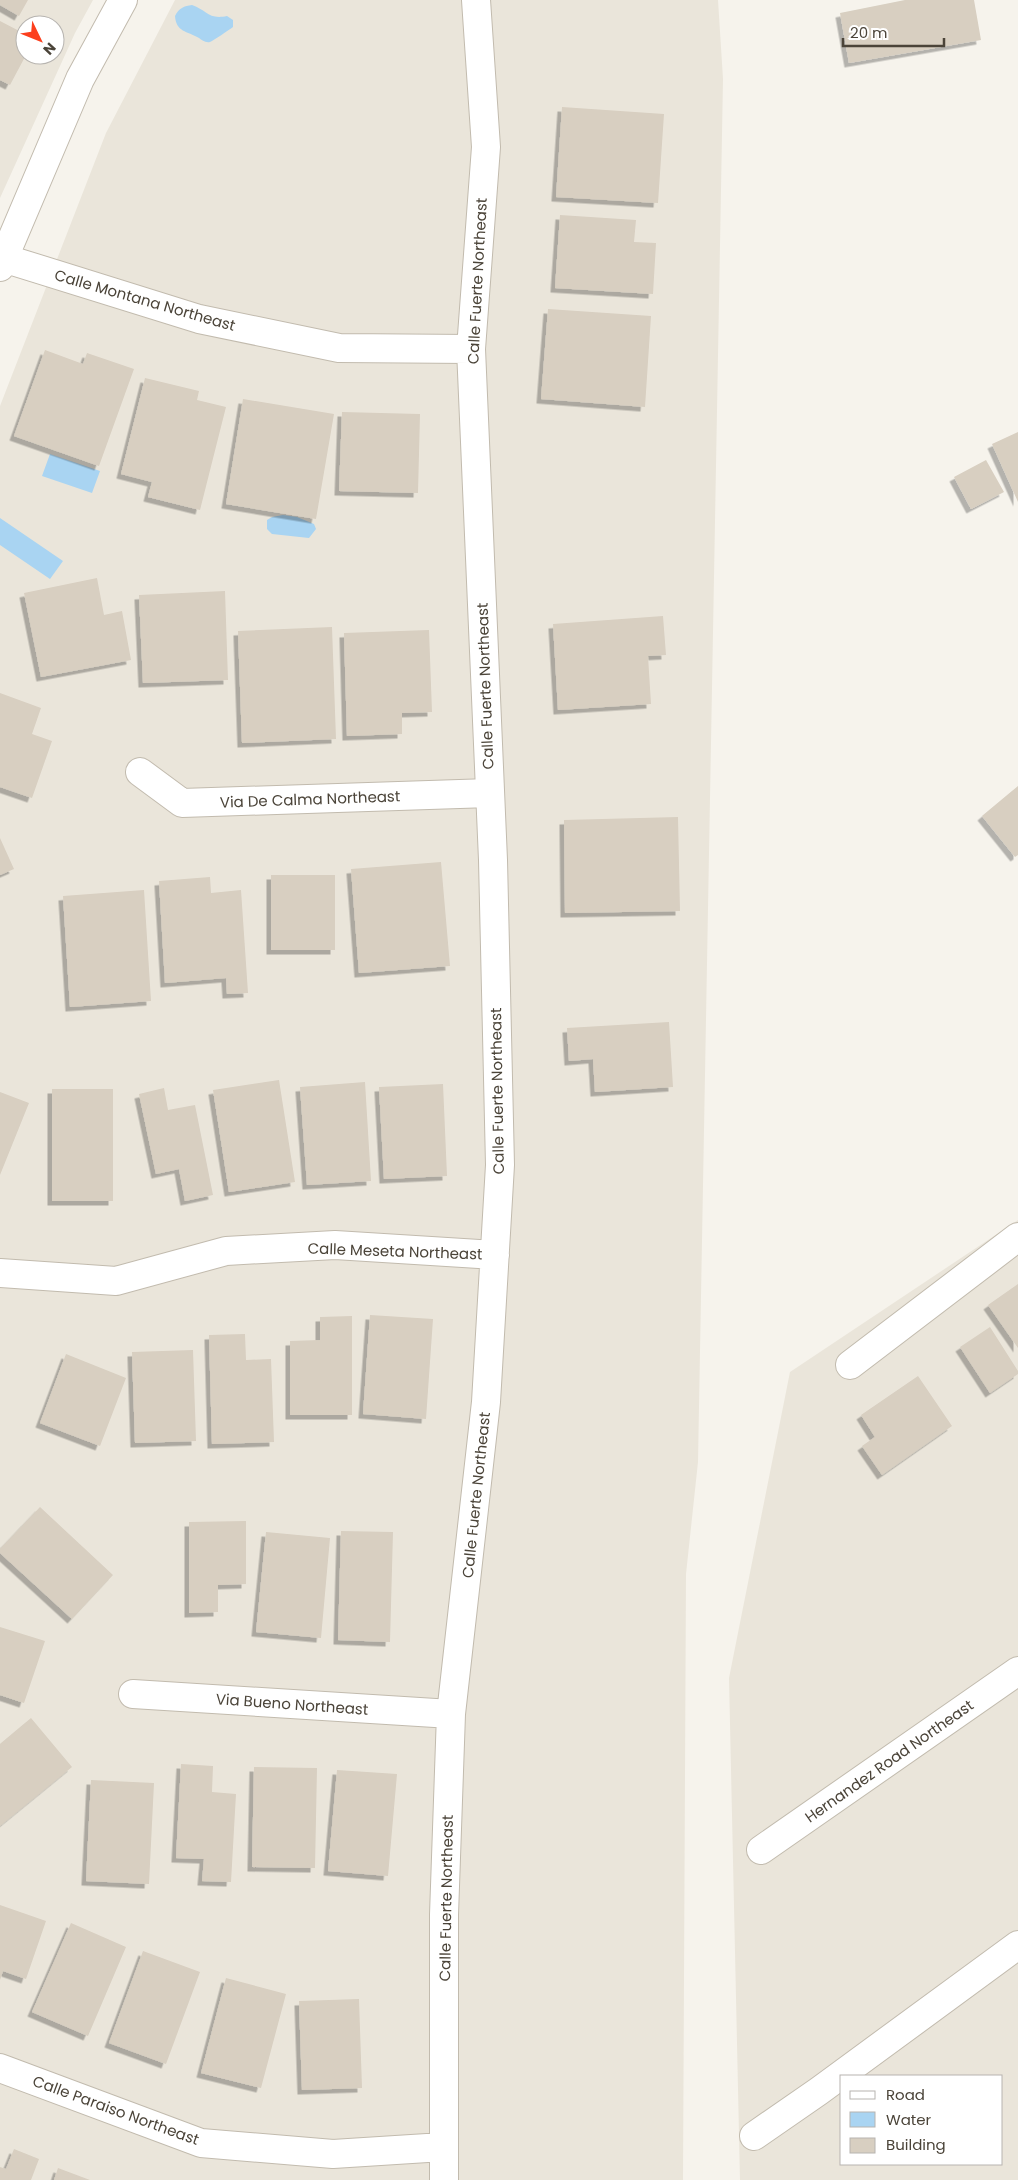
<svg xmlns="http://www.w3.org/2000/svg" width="1018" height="2180" viewBox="0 0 1018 2180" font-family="Poppins,sans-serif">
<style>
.residential{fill:#eae5da;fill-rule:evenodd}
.water{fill:#a9d4f2}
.building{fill:#d8cfc1;filter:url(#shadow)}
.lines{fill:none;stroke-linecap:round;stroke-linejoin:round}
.minor-casing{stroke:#c2bbae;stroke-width:30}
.minor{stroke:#fff;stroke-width:28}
.labels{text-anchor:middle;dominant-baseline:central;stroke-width:4;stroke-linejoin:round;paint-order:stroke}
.street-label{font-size:15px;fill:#4b4439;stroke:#fff}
</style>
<defs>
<filter id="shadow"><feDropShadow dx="-4.5" dy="4.5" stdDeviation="0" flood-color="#0004"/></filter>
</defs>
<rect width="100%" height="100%" fill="#f6f3ec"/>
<path class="residential" d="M0,0H93L75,33L0,198ZM25,25H55V55H25Z
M175,0H718L723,79L698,1462L686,1574L683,2180H0V406L106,133Z
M1018,1220V2180H740L729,1678L790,1372ZM842,2076H1002V2164H842Z"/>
<path class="water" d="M192,5C207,10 208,20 227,16L233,20V27C229,30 214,40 210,42C205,43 202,40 199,38C187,31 176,32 175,16C179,8 184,6 192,5Z
M50,454L100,471L92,493L42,476Z
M283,515L297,517L314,524L316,529L309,538L272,534L267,529V520L272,517Z
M0,518L63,561L50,579L0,545Z"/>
<path class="building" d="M0,0H28L19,16L0,5Z
M905,0H974L981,40L849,63L840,13Z
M0,21L25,34L26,55L10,85L0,80Z
M562,107L664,114L658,203L556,197Z
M560,215L636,220L634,242L656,243L653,294L555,288Z
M548,309L651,316L645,407L541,399Z
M45,350L83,364L87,353L134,369L99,466L14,436Z
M145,378L199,391L197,400L226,407L200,510L148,497L152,482L121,474Z
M243,399L334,414L316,519L226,504Z
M342,412L420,414L418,493L339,491Z
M1018,432V502L992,444Z
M986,460L1004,492L971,509L954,477Z
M97,578L104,615L122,611L131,660L41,677L24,593Z
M225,591L228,680L143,683L139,595Z
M663,616L666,655L648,656L651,704L558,710L553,624Z
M332,627L336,739L242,743L238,631Z
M429,630L432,712L402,713V734L347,736L344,633Z
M0,693L41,708L32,734L52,741L32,798L0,787Z
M1018,786V855L1015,857L982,816Z
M678,817L680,911L565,913L564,820Z
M0,838L14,869L0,875Z
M441,862L450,966L359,973L351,869Z
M271,875H335V950H271Z
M210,877L211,893L241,890L248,993L227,994L226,978L165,983L159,881Z
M144,890L151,1001L70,1007L63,896Z
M669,1022L673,1087L595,1092L593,1059L569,1061L567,1028Z
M279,1080L295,1182L229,1192L213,1090Z
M365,1082L371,1181L307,1185L300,1087Z
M443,1084L447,1176L384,1179L379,1087Z
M164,1088L168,1110L195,1105L213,1195L185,1201L179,1169L156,1174L139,1094Z
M52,1089H113V1201H52Z
M0,1092L29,1103L0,1175Z
M1018,1284V1348L988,1305Z
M370,1315L433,1319L426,1419L363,1414Z
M352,1316V1415H290V1341L320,1340V1317Z
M990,1327L1018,1371V1374L990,1393L960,1347Z
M245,1334L246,1360L271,1359L274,1442L212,1444L209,1335Z
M193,1350L196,1441L135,1443L132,1352Z
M66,1354L126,1378L100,1446L40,1423Z
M918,1376L952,1426L882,1475L862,1446L875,1437L861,1415Z
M40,1507L113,1575L72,1619L0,1553V1549Z
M246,1521V1584L218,1585V1612L189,1613V1522Z
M341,1531L393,1532L390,1642L338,1640Z
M266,1532L330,1538L321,1638L256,1632Z
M0,1627L45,1641L24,1703L0,1695Z
M31,1718L72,1767L0,1826V1744Z
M181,1764L213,1766L212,1792L236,1794L231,1882L202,1881L204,1859L176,1858Z
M254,1767L317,1768L315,1868L252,1867Z
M337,1770L397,1774L388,1876L328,1871Z
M91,1780L154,1783L149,1884L86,1881Z
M0,1905L46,1921L26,1979L3,1971L0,1980Z
M71,1923L126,1947L88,2036L32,2012Z
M143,1951L200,1972L166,2064L109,2043Z
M226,1978L286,1994L261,2088L201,2073Z
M359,1999L362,2088L302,2090L299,2001Z
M14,2149L39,2159L31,2180H0V2167L6,2169Z
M58,2168L90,2180H54Z"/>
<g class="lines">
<defs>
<path id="minor" d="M0,257L199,319L339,348L471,349
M0,267L80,79L123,0
M140,772L182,803L490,793
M0,1273L116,1281L226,1251L335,1245L495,1255
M850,1365L1018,1237
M133,1694L451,1714
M761,1850L1018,1671
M0,2068L201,2143L333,2154L443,2147
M754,2136L819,2091L1018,1945
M444,2180V1915L451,1714L486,1402L500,1165L493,860L471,349L486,147L476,0"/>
</defs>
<use href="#minor" class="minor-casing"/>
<use href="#minor" class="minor"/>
</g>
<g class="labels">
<g class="street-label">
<text transform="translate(477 281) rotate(-87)">Calle Fuerte Northeast</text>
<text transform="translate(145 300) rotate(16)">Calle Montana Northeast</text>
<text transform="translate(485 686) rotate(-92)">Calle Fuerte Northeast</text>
<text transform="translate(310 799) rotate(-2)">Via De Calma Northeast</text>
<text transform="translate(497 1091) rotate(-91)">Calle Fuerte Northeast</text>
<text transform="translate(395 1251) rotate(2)">Calle Meseta Northeast</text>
<text transform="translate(476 1495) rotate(-84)">Calle Fuerte Northeast</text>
<text transform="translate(292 1704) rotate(4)">Via Bueno Northeast</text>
<text transform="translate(889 1761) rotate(-35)">Hernandez Road Northeast</text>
<text transform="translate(446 1898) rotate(-89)">Calle Fuerte Northeast</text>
<text transform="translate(116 2110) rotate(20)">Calle Paraiso Northeast</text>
</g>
</g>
<rect x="840" y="2075" width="162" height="90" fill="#ffffff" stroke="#b7b4b0"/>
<rect x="850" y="2091" width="25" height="8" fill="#ffffff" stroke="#b7b4b0"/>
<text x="886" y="2100" font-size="15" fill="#4b4439">Road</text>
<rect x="850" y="2112" width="25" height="15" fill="#a9d4f2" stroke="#b7b4b0"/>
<text x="886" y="2125" font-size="15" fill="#4b4439">Water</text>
<rect x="850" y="2138" width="25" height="15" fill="#d8cfc1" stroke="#b7b4b0"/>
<text x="886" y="2150" font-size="15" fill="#4b4439">Building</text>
<g transform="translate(40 40) rotate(133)"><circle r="24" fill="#ffffff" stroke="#b7b4b0"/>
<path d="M0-4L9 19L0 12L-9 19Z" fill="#fc3f1d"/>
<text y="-8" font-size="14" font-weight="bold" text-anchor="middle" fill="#4b4439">N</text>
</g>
<path d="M843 38v8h101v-8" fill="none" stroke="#4b4439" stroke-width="2.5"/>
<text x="850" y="38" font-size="15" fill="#4b4439" stroke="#ffffff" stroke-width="4" paint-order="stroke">20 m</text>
</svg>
